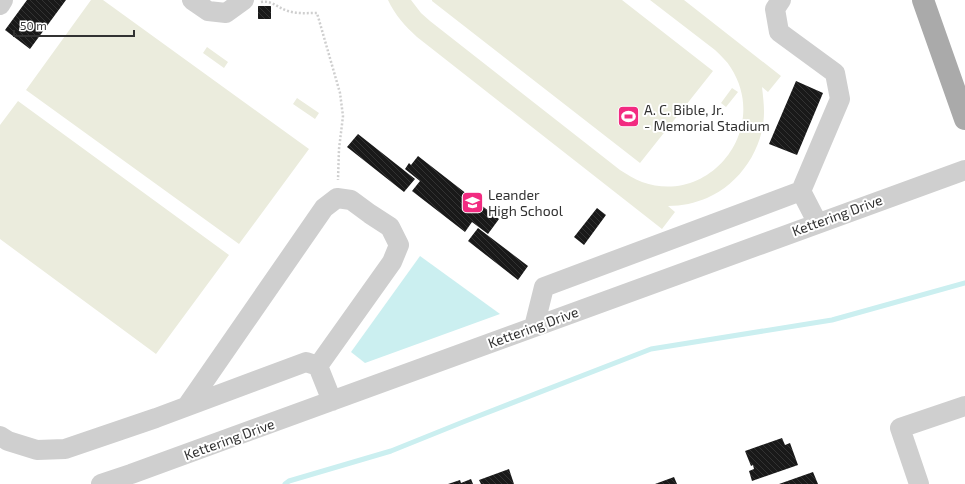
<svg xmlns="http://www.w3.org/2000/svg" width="965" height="484" viewBox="0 0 965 484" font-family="'Exo 2',sans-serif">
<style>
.grass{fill:#ebecdd}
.water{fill:#cbeff0}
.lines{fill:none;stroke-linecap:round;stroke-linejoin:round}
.stream{stroke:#cbeff0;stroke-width:5}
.building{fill:url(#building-back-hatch)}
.path{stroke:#cfcfcf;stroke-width:2.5;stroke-dasharray:2 2;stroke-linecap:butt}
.minor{stroke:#cfcfcf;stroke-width:20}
.major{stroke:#aaa;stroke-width:22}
.labels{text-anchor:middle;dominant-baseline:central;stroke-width:4;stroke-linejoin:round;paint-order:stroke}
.poi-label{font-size:14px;fill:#323232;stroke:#fff;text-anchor:start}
.street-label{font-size:14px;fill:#323232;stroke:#fff}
</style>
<defs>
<pattern id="building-back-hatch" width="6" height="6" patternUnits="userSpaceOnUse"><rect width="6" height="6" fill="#191919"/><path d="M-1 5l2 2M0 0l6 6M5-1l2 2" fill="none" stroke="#323232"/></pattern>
</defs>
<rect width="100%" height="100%" fill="#fff"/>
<path class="grass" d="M91,0H103L309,149L239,244L26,90Z
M388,0H411L421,13L430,21L620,170C627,174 634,179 642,182C710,206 770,129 731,68C727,61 721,56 715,50L650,0H684L781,76L768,92L762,87C763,96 764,104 764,112C764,148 740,184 707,198C695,203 682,206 668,206L675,212L662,229L417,37C405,26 395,15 388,0Z
M432,0H622L713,71L640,163L432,1Z
M207,47L228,62L224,68L203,53Z
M732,88L738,92L726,107L721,103Z
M297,98L319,113L315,119L293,104Z
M18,101L229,255L156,354L0,239V125Z"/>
<path class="water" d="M420,256L500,314L365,363L351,352Z"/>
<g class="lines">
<path class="stream" d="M285,484L289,481L391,451L463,422L651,349L832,320L965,283"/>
</g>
<path class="building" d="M27,0H66L30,49L5,30Z
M258,6H271V19H258Z
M796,81L823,93L797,155L769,144Z
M358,134L415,179L404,192L347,147Z
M418,156L499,219L488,234L472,222L465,232L412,191L420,181L405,169L409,163L411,165Z
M597,208L606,215L584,245L574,237Z
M478,228L528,266L518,280L468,241Z
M782,438L785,445L790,443L798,465L752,481L749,471L754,469L753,465L751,466L745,451Z
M509,469L514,484H481L479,480Z
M813,472L818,484H779Z
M674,477L677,484H655Z
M471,479L473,484H448L460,480L461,483Z"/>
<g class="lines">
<path class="path" d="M261,2C272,0 278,8 288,11C297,14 307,13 317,13L340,93L343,116L339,149L338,180"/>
<path class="minor" d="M192,0L208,11L226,13L244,0
M0,5L3,0
M801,191L817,222
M534,327L544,287L801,191L840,99L835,73L779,32L775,9L781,0
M187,406L324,208L337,198L351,200L370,214L390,227L399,245L392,262L318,366
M0,436L8,441L37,450L65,449L156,418L306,362L318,366L332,401
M101,484L131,474C409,373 686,269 965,170
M919,484L900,428L965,406"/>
<path class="major" d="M923,0L965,119"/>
</g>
<defs>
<symbol id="stadium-square" viewBox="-11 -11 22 22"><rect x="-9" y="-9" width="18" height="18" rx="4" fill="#f22b81" stroke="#fff"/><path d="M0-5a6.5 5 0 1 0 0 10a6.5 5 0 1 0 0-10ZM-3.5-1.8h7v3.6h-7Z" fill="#fff"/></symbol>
<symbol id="school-square" viewBox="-11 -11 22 22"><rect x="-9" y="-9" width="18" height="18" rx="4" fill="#f22b81" stroke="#fff"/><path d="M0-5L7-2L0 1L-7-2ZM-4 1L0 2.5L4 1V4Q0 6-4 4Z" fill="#fff"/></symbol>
</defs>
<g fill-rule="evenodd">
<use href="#stadium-square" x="616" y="104" width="25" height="25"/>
<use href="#school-square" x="460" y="190" width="25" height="25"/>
</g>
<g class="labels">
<g class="poi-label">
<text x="644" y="109">A. C. Bible, Jr.<tspan x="644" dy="16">- Memorial Stadium</tspan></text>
<text x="488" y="194">Leander<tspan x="488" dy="16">High School</tspan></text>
</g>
<g class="street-label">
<text transform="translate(837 215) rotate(-20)">Kettering Drive</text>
<text transform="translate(533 327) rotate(-20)">Kettering Drive</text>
<text transform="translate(229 439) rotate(-20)">Kettering Drive</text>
</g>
</g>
<path d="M14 30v6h120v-6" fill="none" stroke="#323232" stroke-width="2"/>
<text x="20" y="30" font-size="12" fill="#323232" stroke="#ffffff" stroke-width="3" paint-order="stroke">50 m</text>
</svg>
